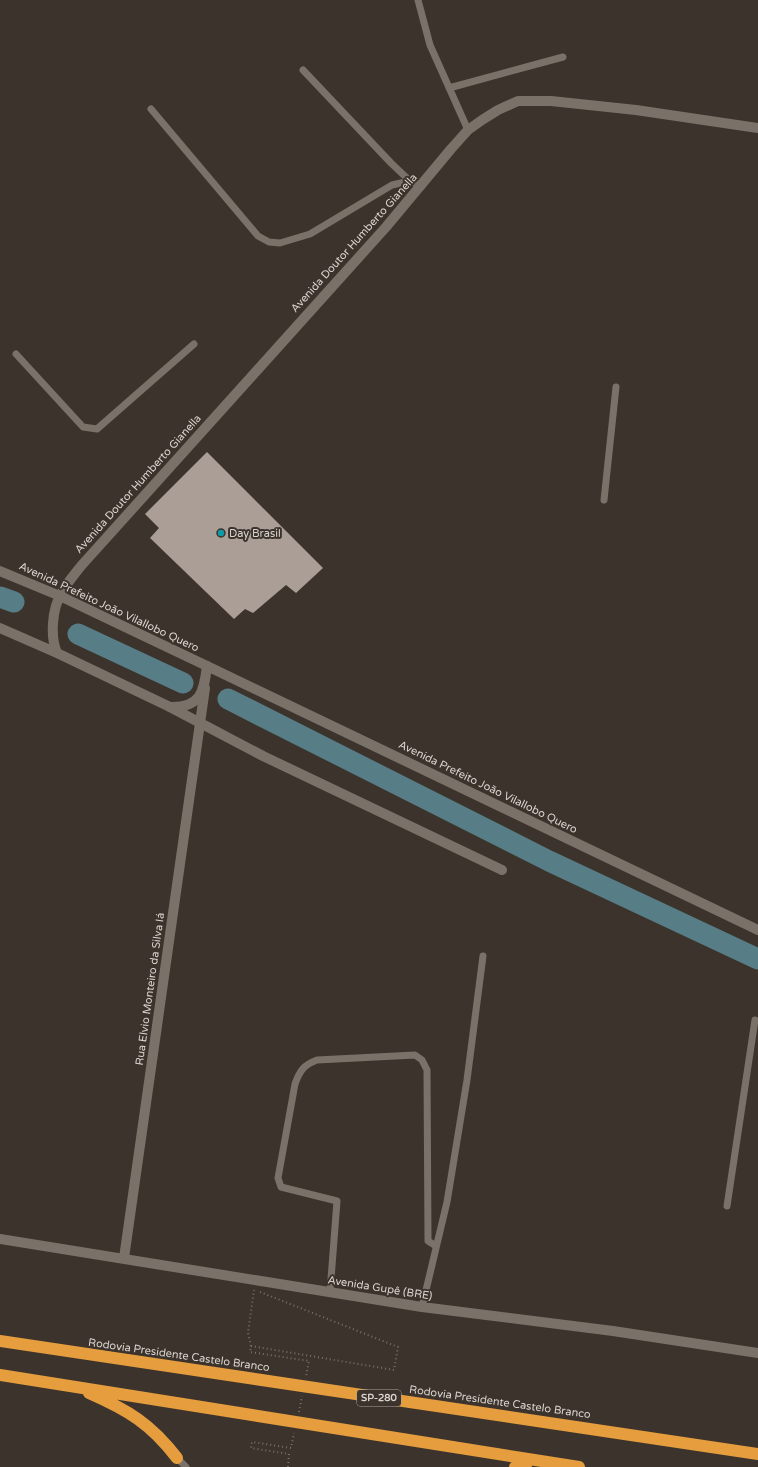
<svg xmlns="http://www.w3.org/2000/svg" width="758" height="1467" viewBox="0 0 758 1467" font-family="'Varela Round',sans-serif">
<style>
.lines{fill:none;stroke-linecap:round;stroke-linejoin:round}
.river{stroke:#577e87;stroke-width:21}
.building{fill:#aa9e97}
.path{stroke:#78716a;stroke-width:2;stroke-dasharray:1 3;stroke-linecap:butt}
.lane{stroke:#7a7269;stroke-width:7}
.street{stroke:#7a7269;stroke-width:10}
.secondary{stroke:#7a7269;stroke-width:10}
.highway{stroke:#e59d3e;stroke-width:12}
.culture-dot{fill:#0f9aa8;stroke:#3c342c;stroke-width:1.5}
.labels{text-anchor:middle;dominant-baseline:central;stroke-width:4;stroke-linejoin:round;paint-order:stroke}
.shield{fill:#3c342c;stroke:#aaa49e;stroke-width:1}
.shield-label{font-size:10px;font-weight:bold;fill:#d9d4cf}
.street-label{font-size:11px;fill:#d9d4cf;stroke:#3c342c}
.poi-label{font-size:11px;fill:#d9d4cf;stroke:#3c342c;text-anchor:start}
</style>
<rect width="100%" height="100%" fill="#3c342c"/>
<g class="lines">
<path class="river" d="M0,597L14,602
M78,634L183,683
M228,699L549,861L758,959"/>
</g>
<path class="building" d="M207,452L323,568L296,593L286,585L253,613L245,609L234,619L150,538L159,528L145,514Z"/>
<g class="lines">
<path class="path" d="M260,1292L398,1347L394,1370L251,1346L250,1352L309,1361L306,1376
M251,1346L248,1333L254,1290
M299,1412L302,1396
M288,1467L289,1454L251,1448L252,1442L291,1448L294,1433"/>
<path class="lane" d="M418,0L430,45L468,130
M303,70L391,163L410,181
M449,88L563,57
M151,109L258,236L269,242L280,243L310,234L392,185L410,181L422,186
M16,354L83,427L97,429L194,344
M604,500L616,387
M727,1206L755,1020
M330,1292L337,1201L281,1187L278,1178L295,1084C300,1070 304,1065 317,1060L415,1055L422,1060L427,1070L428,1241L436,1246
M422,1307L447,1202L467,1080L483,956
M177,1458L186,1467"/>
<path class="street" d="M207,666L758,930
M170,707L263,756L502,870
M124,1258L205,688"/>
<path class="secondary" d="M0,571L60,596L207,666C204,691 201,708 170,707L57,653L0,628
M57,653C50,637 52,609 61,594C66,584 74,575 81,566L386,227L451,149L468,130L482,120L498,110L518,101H551L636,110L758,128
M0,1239L422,1307L613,1331L758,1353"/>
<path class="highway" d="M0,1341L758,1454
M0,1375L579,1467
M89,1393C128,1410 151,1424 177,1458
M515,1467H526"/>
</g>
<circle class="culture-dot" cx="221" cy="533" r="4"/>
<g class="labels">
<rect class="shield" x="357" y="1390" width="44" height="16" rx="3"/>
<g class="shield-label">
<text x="379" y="1398">SP-280</text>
</g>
<g class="street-label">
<text transform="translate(354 243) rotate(-48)">Avenida Doutor Humberto Gianella</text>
<text transform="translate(138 484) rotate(-48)">Avenida Doutor Humberto Gianella</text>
<text transform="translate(109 607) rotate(25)">Avenida Prefeito João Vilallobo Quero</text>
<text transform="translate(488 787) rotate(26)">Avenida Prefeito João Vilallobo Quero</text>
<text transform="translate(150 989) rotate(-82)">Rua Elvio Monteiro da Silva Iá</text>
<text transform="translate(380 1288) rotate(9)">Avenida Gupê (BRE)</text>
<text transform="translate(179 1355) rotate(8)">Rodovia Presidente Castelo Branco</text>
<text transform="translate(500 1402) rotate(8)">Rodovia Presidente Castelo Branco</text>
</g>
<g class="poi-label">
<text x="229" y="533">Day Brasil</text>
</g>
</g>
</svg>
